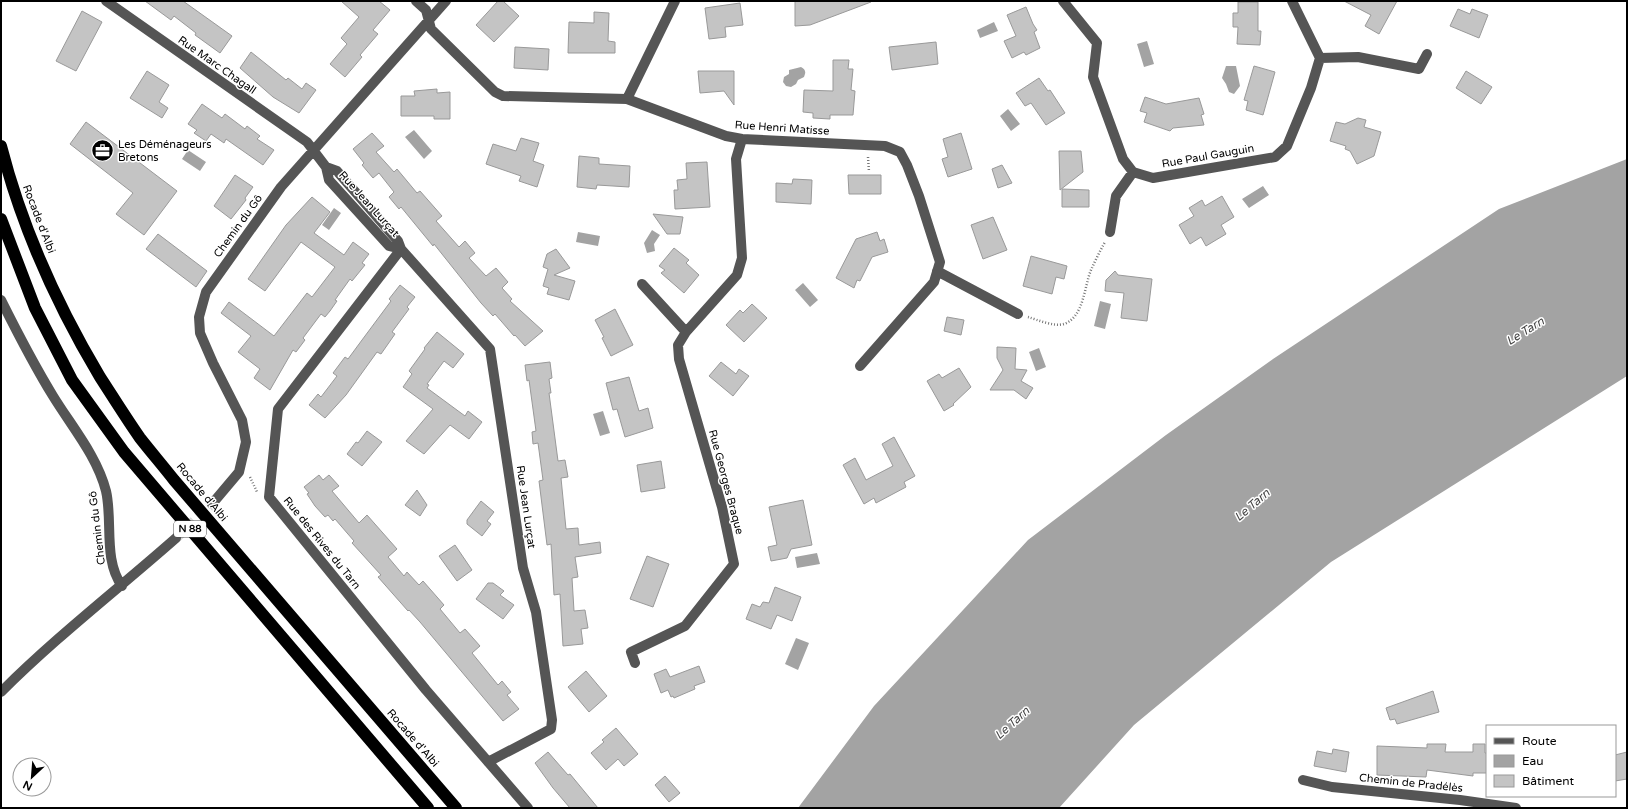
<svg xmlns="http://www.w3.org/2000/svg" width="1628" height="809" viewBox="0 0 1628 809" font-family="'Varela Round',sans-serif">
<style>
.water{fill:#a3a3a3}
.building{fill:#c4c4c4;stroke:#999}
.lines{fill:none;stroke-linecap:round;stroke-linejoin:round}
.minor-tunnel{stroke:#d9d9d9;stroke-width:10;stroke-dasharray:10 5;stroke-linecap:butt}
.path{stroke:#777;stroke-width:2.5;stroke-dasharray:1 2;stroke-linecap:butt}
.minor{stroke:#555;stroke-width:10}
.highway{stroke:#000;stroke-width:12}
.labels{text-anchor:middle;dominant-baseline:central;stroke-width:3;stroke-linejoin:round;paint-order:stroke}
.shield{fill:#fff;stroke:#4c4c4c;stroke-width:1}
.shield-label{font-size:10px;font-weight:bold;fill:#000}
.street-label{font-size:11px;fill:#000;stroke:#fff}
.poi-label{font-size:11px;fill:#000;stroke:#fff;text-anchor:start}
.water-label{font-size:12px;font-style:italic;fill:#444;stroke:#fff}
</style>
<rect width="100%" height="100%" fill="#fff"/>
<path class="water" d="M994,22L998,31L980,38L977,30Z
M1147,41L1154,64L1144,67L1137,44Z
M1226,66H1236L1240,86L1234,94L1229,92L1226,84L1222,78Z
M801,67C806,70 806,72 804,77L798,80L796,84L791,87L786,86L783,82L784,77L789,74V70Z
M1008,109L1020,124L1011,131L1000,116Z
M414,130L432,151L424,159L405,137Z
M188,150L206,162L200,171L182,159Z
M1627,159V376L1331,562L1134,725L1059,808H798L874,706L1028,540L1166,435L1273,359L1499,209Z
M1263,186L1269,195L1249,208L1242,199Z
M334,208L341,213L329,230L322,225Z
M652,230L660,235L654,244L655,251L647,253L644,243Z
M578,232L600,236L598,246L576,242Z
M803,283L818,300L810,307L795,290Z
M1100,301L1111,304L1105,329L1094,326Z
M1039,348L1046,367L1036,371L1029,352Z
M603,411L610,433L600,436L593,414Z
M817,553L820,564L797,568L795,557Z
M796,638L809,643L798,670L785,664Z"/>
<path class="building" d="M145,1H183L232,36L220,53L195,35L196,33L174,16L171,20Z
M341,1H379L390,10L373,30L378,34L360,55L362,57L345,77L330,64L347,44L341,38L359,17Z
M498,1H503L519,16L494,42L476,25Z
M795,1H871V2L810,25L795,26Z
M1344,1H1397L1379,34L1365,26L1371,15Z
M1238,2H1258V31H1261L1260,45L1237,44L1238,27H1233V13H1238Z
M740,3L743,25L725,27L726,37L709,39L705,8Z
M1026,7L1033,24L1037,30L1034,32L1040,48L1026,55L1024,52L1012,58L1004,41L1016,36L1007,15Z
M1458,9L1470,14L1472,9L1488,15L1479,38L1450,26Z
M82,11L102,22L76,71L56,61Z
M594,12L609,13L608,41L615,42V53H568L569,22L594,23Z
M936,42L938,64L892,70L889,47Z
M515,47L549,49L548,70L514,68Z
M251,52L286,80L288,78L302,89L306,83L316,90L299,113L273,97L240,68Z
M833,60H849L848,69H853L851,90L855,91L853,115H830V119L813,118V113L803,112L804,90L833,91Z
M1254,66L1275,72L1263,115L1246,110L1248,101L1244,100Z
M147,71L169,85L159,102L168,108L162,118L130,98Z
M698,71H734V105L724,91L700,93Z
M1466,71L1492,87L1481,104L1456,88Z
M1039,78L1048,91L1050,90L1065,113L1046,125L1031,103L1025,106L1016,93Z
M437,89V93L450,92V119H434V116H401V96H415L414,91Z
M1145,97L1166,104L1199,98L1204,114L1201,115L1204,125L1173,128L1170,131L1144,122L1147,113L1140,111Z
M202,104L222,118L225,114L245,129L247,126L260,136L257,139L274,150L263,165L226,139L224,143L211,134L206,141L194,133L197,130L188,124Z
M1358,118L1366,120L1364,127L1381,132L1374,156L1357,164L1350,151L1345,149L1346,146L1330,141L1336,122L1345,124Z
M86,122L177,191L144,235L116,214L133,193L70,144Z
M372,133L384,146L376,152L394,172L397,169L417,193L420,191L442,216L436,221L459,247L465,241L475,253L469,258L486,276L496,268L508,282L502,288L512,299L510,301L543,331L525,346L515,335L514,336L495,314L493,316L481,303L434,244L433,246L401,207L399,209L389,197L394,192L379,173L373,178L362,165L364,163L353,149Z
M961,133L972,169L948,177L942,159L948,157L943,139Z
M521,138L539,143L533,161L544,165L537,187L519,181L521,176L486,164L493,144L516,151Z
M1059,151H1081L1083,172L1060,190Z
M579,156L599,158V164L630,166L629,187L597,185L596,189L577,187Z
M707,162L710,207L675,209L674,190H678L677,180L687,179L686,163Z
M1002,165L1012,183L998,188L992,169Z
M235,175L253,187L245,198L246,200L231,219L214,206Z
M848,175H881V194H849Z
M793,179L812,180L811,204L776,202V183L792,184Z
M1062,189L1089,190V207H1062Z
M1222,196L1234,217L1221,225L1226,234L1206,246L1201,237L1190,244L1179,225L1194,216L1189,208L1202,200L1205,206Z
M312,197L330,212L314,233L344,255L353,242L369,254L362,263L365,265L352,281L350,279L335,300L337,301L330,311L325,317L321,314L303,338L305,340L296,352L293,350L270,390L254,378L260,369L238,352L251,336L221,313L229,302L274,336L307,293L312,297L335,267L301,242L265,291L248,279L286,225Z
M653,214L683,217L680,234H667Z
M993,217L1007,250L983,259L971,225Z
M877,232L880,241L884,239L888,252L872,257L860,281L857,280L854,288L836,278L856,239Z
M158,234L207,271L196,287L146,249Z
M674,248L689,260L686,263L699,275L684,293L661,273L665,270L659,266Z
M556,249L570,268L554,275L575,281L569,300L547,294L549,288L543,286L548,269L543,267L547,254Z
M1031,256L1067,266L1064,279L1056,277L1052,294L1023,286Z
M1115,271L1118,275L1152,279L1147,321L1121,318L1124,293L1105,291L1106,280Z
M400,285L415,297L407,307L409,309L392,332L395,334L381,354L377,352L346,395L325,418L309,405L318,394L321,397L337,376L333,373L345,357L348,359L362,340L391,301L389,299Z
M752,304L767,318L744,342L726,325L740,310L743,313Z
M615,309L633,345L611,356L602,338L604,337L595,320Z
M947,317L964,320L961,335L944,331Z
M437,332L464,354L453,368L444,361L427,384L429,385L427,388L465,416L468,411L482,422L469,439L450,425L424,454L406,441L433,409L403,387L412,374L409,371L425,349L424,348Z
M997,347L1016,348L1015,369L1027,370L1021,381L1033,388L1026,399L1014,390H990L1003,370L997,358Z
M550,362L552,378L549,379L551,393H549L558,461L565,460L568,477L561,478L566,529L578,528L579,545L600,542L601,553L575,557L578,577L572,578L574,611L585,610L588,628L581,629L583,644L563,646L560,594L554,595L551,544L547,545L539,481L543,480L538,443L533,444L532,432L536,431L529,380L527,381L525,365Z
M721,362L736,374L739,369L749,376L733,396L709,376Z
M959,368L971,387L953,404L954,405L944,411L927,381L939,374L942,378Z
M629,377L639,411L648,408L653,428L625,437L617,409L613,410L606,383Z
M367,431L382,442L362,466L347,454L356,442L358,443Z
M894,437L915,476L904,482L906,487L876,503L874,498L864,504L843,465L855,458L866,480L893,466L882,444Z
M661,461L665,488L641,492L637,465Z
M319,475L323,480L329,475L339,486L332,491L359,523L367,515L397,549L388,557L404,576L407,572L419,585L423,581L444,605L440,609L460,633L465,629L480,646L472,653L498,685L502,681L511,692L507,695L519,709L503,721L420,622L409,610L408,611L378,577L381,575L352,543L354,541L335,519L333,521L328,515L325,517L315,506L307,494L309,493L304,487Z
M417,490L427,505L420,516L405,505Z
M803,500L812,545L791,549L787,558L771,561L768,547L777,545L769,507Z
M481,501L494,512L487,521L491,524L482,536L467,524V520Z
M455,545L472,570L457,581L439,556Z
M647,556L669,564L653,607L630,599Z
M488,583H493L504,591L500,595L514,605L503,619L476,599Z
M775,587L801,597L792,621L777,615L771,629L746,619L752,604L760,607L763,602L769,603Z
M699,666L705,682L694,686L695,689L674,698L673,696L671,697L668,690L661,693L654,674L666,669L670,677Z
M586,671L607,696L589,712L568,687Z
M1433,691L1439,712L1397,724L1395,719L1390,720L1386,708Z
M616,728L638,754L624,766L618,759L606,770L591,753L604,742L602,740Z
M1427,744H1446L1445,752H1473V744H1485V753H1487V773H1473V776L1427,770L1426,777L1377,775V746L1427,748Z
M1333,749L1349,752L1346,772L1314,766L1317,751L1332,754Z
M548,752L568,775L570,774L598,808H570L553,788L535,763Z
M1627,752V779L1615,781V755Z
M665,776L680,793L669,802L655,785Z"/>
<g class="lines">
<path class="minor-tunnel" d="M176,538L212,504"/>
<path class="path" d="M868,157L869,172
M1028,317C1038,320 1054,327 1064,324C1084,317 1084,287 1091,270C1095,261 1100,251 1105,242
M250,477L257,492"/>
<path class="minor" d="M106,1L307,142L326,167
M416,1L426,10L431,29L495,92L503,96L627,99L726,136L742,139L885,146L900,152L907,165L919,196L940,262L934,282L860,366
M1063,1L1097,43L1093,77L1123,159L1133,172L1153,178L1275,157L1287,146L1311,88L1320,58L1292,1
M1320,58L1358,57L1419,69L1427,54
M627,99L675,1
M1110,232L1116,196L1133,172
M401,249L389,246L329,180L326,167L337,171L398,241L401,249L490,349L523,568L536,612L552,720L551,729L488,762
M401,249L278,409L269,497L426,690L528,808
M937,271L1018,314
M642,284L686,332
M1,300C17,332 34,365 53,396C72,427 97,456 106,491C113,521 103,560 122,586
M212,504L239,472L246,442L242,420L213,363L200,333L199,317L206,292L281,187L446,1
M635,663L631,652L685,626L734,564L722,507L679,359L678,345L686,332L737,275L742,258L736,159L742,139
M1,692C56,637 117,590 176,538
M1303,780L1332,787L1460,800L1516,808"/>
<path class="highway" d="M1,146C22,228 57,305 100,377C113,397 126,418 140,438C151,452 163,466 174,480L456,808
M1,219L35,308L72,380L124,452L428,808"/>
</g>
<defs>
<symbol id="office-disc" viewBox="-11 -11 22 22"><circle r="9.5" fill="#000" stroke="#fff"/><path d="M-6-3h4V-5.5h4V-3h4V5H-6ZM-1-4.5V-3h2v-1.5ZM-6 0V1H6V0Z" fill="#fff"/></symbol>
</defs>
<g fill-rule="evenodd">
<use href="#office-disc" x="90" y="138" width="25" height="25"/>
</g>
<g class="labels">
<rect class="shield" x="174" y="521" width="32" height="16" rx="3"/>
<g class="shield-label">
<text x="190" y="529">N 88</text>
</g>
<g class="street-label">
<text transform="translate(217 65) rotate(35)">Rue Marc Chagall</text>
<text transform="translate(782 128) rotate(4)">Rue Henri Matisse</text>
<text transform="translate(1208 156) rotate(-10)">Rue Paul Gauguin</text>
<text transform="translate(369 204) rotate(48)">Rue Jean Lurçat</text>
<text transform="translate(39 219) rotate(69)">Rocade d'Albi</text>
<text transform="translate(238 226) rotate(-54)">Chemin du Gô</text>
<text transform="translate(726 482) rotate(75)">Rue Georges Braque</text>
<text transform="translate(202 492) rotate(50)">Rocade d'Albi</text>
<text transform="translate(526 507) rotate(82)">Rue Jean Lurçat</text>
<text transform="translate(97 528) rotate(-97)">Chemin du Gô</text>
<text transform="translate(322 543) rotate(51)">Rue des Rives du Tarn</text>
<text transform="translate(413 738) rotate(49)">Rocade d'Albi</text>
<text transform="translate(1411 783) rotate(6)">Chemin de Pradélès</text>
</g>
<g class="poi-label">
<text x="118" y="144">Les Déménageurs<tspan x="118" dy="13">Bretons</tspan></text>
</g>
<g class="water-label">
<text transform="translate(1525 331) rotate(-32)">Le Tarn</text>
<text transform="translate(1252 505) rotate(-41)">Le Tarn</text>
<text transform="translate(1012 723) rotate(-42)">Le Tarn</text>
</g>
</g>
<rect width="1628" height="809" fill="none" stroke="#000000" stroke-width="4"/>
<rect x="1486" y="725" width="130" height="72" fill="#ffffff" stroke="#999999"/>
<rect x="1494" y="738" width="20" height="6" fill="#555555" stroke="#999999"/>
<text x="1522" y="745" font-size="12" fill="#000000">Route</text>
<rect x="1494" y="755" width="20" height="12" fill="#a3a3a3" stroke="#999999"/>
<text x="1522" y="765" font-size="12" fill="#000000">Eau</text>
<rect x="1494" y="775" width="20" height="12" fill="#c4c4c4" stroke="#999999"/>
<text x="1522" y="785" font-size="12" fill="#000000">Bâtiment</text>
<g transform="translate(32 777) rotate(206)"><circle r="19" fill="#ffffff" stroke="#999999"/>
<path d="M0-3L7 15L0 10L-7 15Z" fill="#000000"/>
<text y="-6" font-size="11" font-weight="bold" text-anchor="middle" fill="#000000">N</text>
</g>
</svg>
